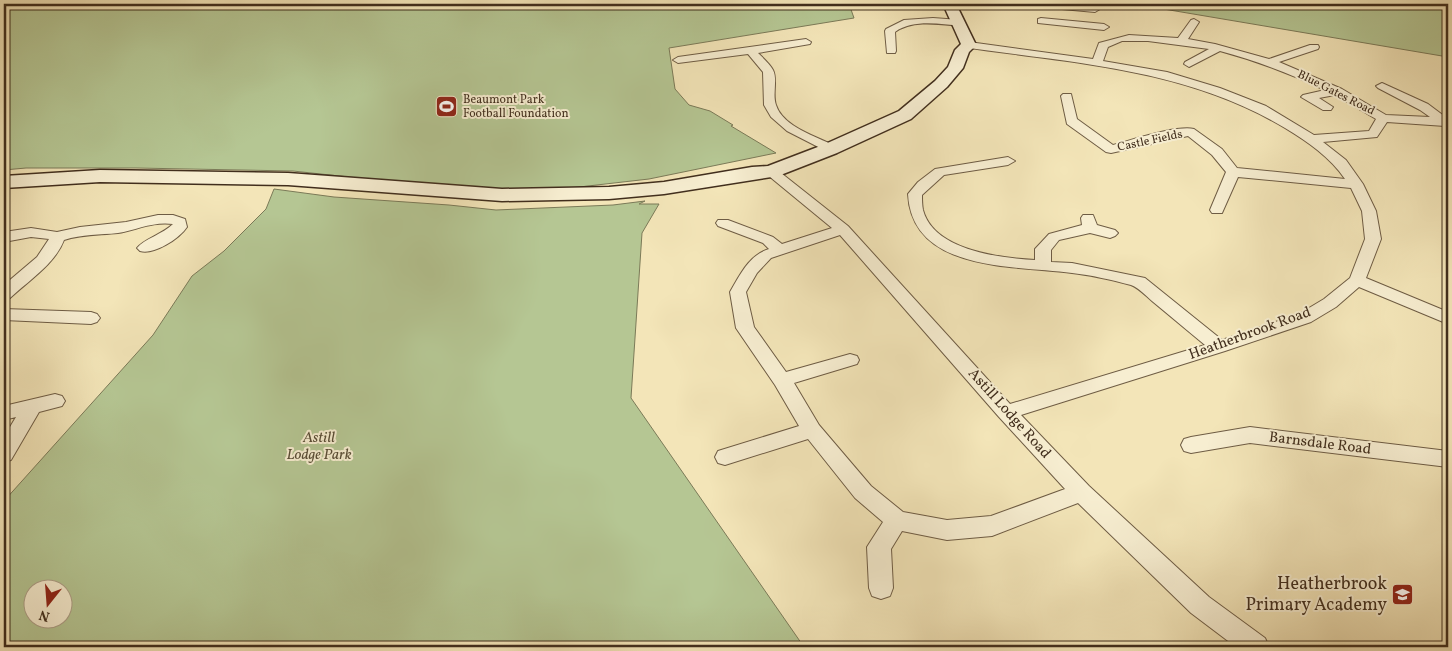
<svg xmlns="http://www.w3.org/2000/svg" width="1452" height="651" viewBox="0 0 1452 651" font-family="Vollkorn,serif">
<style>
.green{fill:#b5c693;stroke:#7b7a58;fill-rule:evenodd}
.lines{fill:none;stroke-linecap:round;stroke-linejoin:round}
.street-casing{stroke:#6e5c44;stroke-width:2}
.secondary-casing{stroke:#412e1d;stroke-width:3}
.street{fill:#f7eed1;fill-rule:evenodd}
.secondary{fill:#f7eed1;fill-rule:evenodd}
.labels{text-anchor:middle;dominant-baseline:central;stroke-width:4;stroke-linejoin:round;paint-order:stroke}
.far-street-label{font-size:12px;fill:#412e1d;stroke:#f7eed1}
.far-poi-label{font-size:12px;fill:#412e1d;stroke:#f7eed1;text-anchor:start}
.street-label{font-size:15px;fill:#412e1d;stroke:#f7eed1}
.park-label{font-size:15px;font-style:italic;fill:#584c35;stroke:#f7eed1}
.near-poi-label{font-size:18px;fill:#412e1d;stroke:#f7eed1;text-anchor:end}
</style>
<rect width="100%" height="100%" fill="#f3e5b8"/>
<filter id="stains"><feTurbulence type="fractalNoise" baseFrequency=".004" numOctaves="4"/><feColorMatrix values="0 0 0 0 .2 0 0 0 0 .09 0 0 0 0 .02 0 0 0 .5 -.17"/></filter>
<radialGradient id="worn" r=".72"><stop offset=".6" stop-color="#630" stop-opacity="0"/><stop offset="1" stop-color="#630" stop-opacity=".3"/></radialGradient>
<path class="green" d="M4,4H849L854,18L669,48L675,89L689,105L710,111L733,125L731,126L776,153L649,179L553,190L442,187L293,171L136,168H26L4,170Z
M1134,4C1168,4 1202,7 1236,5L1235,4H1448V57Z
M274,189L334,197L449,205L496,210L613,205L645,201L639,204H659L642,233L631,398L804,647H4V501L153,335L192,276L224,251L266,209ZM32,588H62V618H32Z"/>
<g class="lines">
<defs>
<path id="street" d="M1035,4C1049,3 1090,1 1100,9L1095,12L1040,7Z
M933,18L960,20L965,23L960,26C940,24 913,19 895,32L896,51L895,53H887L885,31L886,29L904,20Z
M1041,18L1104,24L1109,27L1104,30L1038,23V19Z
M1194,19L1199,22L1188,39L1215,44L1269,59L1310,45H1318L1319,47L1318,49L1279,62L1342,89L1386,115L1430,117L1420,110L1378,88L1376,86L1382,83L1428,104L1448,119V125L1445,126L1387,122L1377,137L1323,142L1346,160L1363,184L1376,211L1381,239L1366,278L1448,312V324L1359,287L1336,307L1311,322L1225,351L1021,415L1089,486L1209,597L1265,638L1269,647H1236L1191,613L1078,503L992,536L947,540L902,531L891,549L893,588L890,596L881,599L872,596L869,588L867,547L883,522L855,498L808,439L725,465L718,463L715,457L718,451L799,426L775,385L736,328L730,292C740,275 749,255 769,249L763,243L718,226L716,223L718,220H728L773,237L782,244L832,228L764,172L766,169H776L848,226L1010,404L1205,345C1187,330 1170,316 1152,301C1146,296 1139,288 1131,285C1112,280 1091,275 1072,273C1016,265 912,273 908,194L918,182L935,169L1008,157L1015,161L1008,165L944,175L922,195C922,200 922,205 923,210C934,251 1001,258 1035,260V249L1049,234L1082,225L1081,218L1083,215H1093L1097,225L1115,230L1118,233L1115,236L1110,238L1090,233L1059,240L1051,250V262L1072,263L1145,278L1222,340L1299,314L1324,299L1350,278L1365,239L1362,211L1351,188L1238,177L1222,213H1212L1210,210L1226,172L1212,155L1188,136L1111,153L1106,152L1067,124L1061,96L1063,94H1071L1077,119L1113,145C1132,140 1177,125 1194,129L1222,149L1237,168L1345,179C1330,157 1308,142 1285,128C1189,70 1078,63 969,48L964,45L969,42L1093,59L1099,43L1129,35L1178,38L1191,20ZM1122,41H1148L1209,49L1185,62L1184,64L1189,67L1220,51C1257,61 1291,74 1325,90L1303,95L1301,97L1323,110H1331L1333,107L1319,98L1335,95L1376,119L1369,131L1314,135L1266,106L1220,88L1167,72L1103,61L1108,47ZM840,235L999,417L1065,489L991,516L947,520L903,512L871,486L819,425L794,383L857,364L859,360L857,356L850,354L786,372L754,327L746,292L757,273L771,258Z
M806,39L811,42L810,44L758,53C763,58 770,64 773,70C778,80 772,94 776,105C783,127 816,136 835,146L836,149L835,152L830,153L787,131L771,117L764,105L763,72L748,54L678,63L673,60L678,57Z
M158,215H173L185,219L187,227C179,239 154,255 140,251L137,248C144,239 163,234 173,224C154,221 136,230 118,233C100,235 82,234 64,240C55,264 28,281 10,298L4,299V285L37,257L49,239L31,237L4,242V232L31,228L57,232L80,227L126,222Z
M4,309L91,312L97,314L100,318L97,322L91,324L4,320Z
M55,394L62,396L65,401L62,406L39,412L11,460L4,462V437L16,417L4,420V406Z
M1250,427L1448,451V467L1250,443L1191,453L1184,451L1181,445L1184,439L1191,437Z"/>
<path id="secondary" d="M943,4H956L976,45L969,52L963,68L947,87L911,119L837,153L778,176L664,194L609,199L502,201L288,185L100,182L4,188V176L100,170L288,173L502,189L609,187L664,182L752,167L768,166L823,145L899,111L935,81L948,67L955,50L961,44Z"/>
</defs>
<use href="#street" class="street-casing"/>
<use href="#secondary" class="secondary-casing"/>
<use href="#street" class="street"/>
<use href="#secondary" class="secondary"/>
</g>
<defs>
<symbol id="stadium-square" viewBox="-11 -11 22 22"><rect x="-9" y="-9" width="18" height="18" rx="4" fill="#8f2418" stroke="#f7eed1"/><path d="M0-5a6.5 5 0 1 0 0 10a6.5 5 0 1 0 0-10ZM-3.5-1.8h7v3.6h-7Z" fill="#fff"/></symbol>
<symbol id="school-square" viewBox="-11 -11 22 22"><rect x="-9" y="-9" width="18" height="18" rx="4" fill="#8f2418" stroke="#f7eed1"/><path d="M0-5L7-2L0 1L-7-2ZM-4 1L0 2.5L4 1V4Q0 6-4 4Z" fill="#fff"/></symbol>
</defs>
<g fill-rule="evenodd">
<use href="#stadium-square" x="434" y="94" width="25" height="25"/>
<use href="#school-square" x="1390" y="582" width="25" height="25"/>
</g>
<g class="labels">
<g class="far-street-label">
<text transform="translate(1336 93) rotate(27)">Blue Gates Road</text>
<text transform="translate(1150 141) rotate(-12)">Castle Fields</text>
</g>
<g class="far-poi-label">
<text x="463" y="100">Beaumont Park<tspan x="463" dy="14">Football Foundation</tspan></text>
</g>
<g class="street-label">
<text transform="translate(1250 334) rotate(-20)">Heatherbrook Road</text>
<text transform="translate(1009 414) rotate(48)">Astill Lodge Road</text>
<text transform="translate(1320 444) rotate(7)">Barnsdale Road</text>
</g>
<g class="park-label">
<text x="319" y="438">Astill<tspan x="319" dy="17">Lodge Park</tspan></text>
</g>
<g class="near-poi-label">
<text x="1387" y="584">Heatherbrook<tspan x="1387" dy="21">Primary Academy</tspan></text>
</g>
</g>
<rect width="1452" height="651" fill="none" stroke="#f3e5b8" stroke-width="20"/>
<rect x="5" y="5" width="1442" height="641" fill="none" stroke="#412e1d" stroke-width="2.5"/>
<rect x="10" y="10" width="1432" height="631" fill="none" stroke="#412e1d"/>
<g transform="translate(48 604) rotate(197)"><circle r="24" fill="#f7eed1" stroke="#aea189"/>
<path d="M0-4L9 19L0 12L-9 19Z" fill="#8f2418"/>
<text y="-8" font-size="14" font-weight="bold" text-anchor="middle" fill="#412e1d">N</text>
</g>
<rect width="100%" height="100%" filter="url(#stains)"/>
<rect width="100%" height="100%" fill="url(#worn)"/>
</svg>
